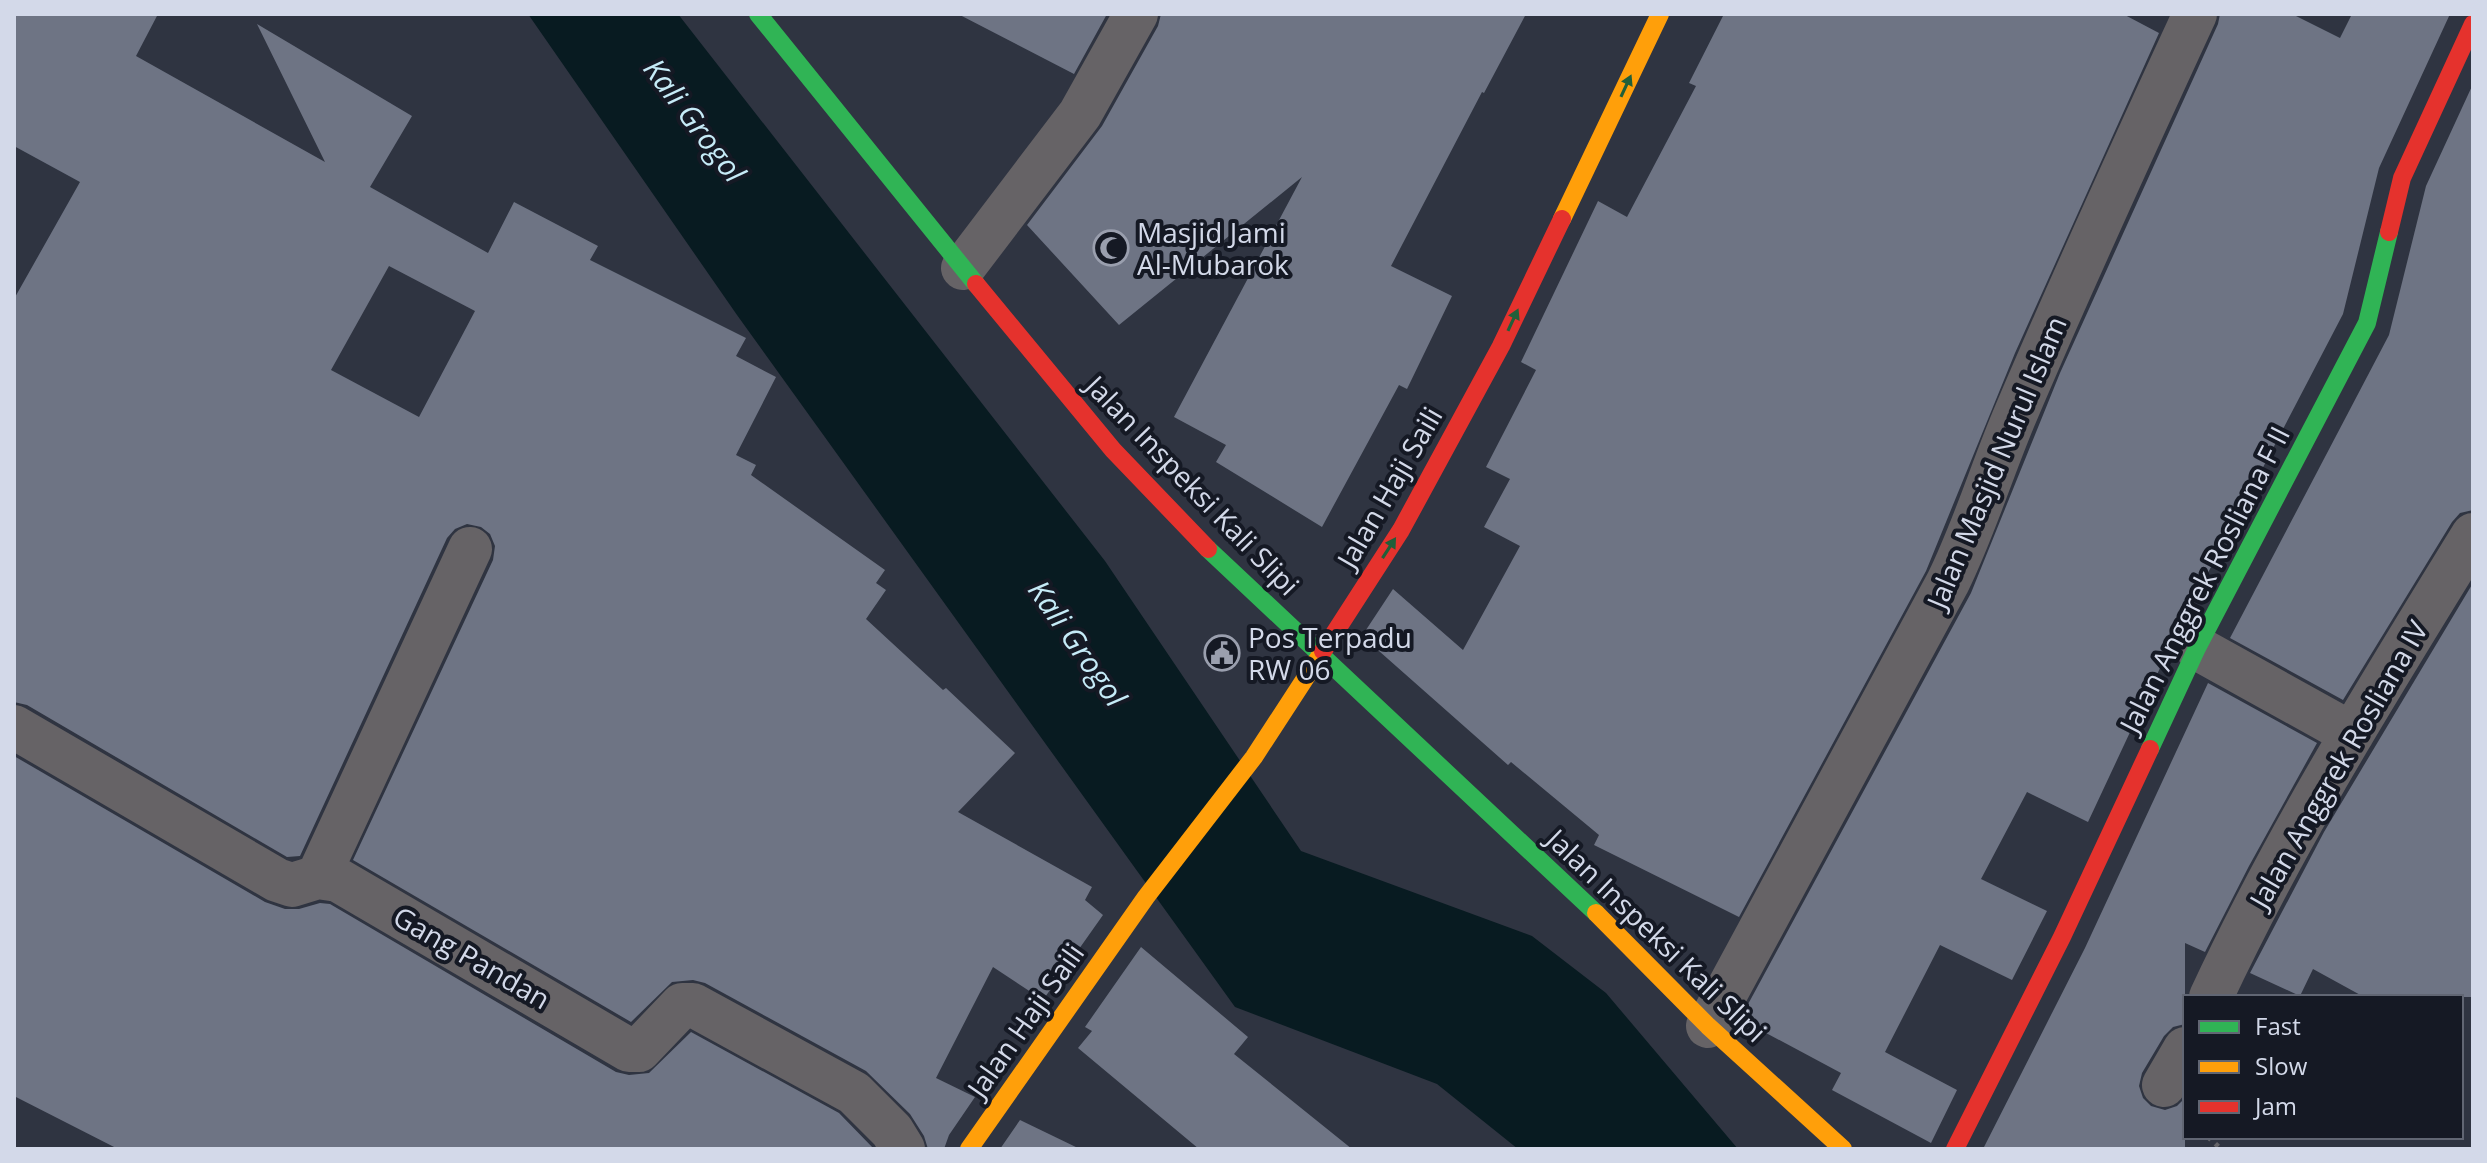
<svg xmlns="http://www.w3.org/2000/svg" width="2487" height="1163" viewBox="0 0 2487 1163" font-family="'Open Sans',sans-serif">
<style>
.water{fill:#081b21}
.building{fill:#6e7484;fill-rule:evenodd}
.lines{fill:none;stroke-linecap:round;stroke-linejoin:round}
.path{stroke:#656469;stroke-width:5;stroke-dasharray:4 6;stroke-linecap:butt}
.street{stroke:#666366;stroke-width:44}
.fast{stroke:#30b455;stroke-width:18}
.slow{stroke:#ff9f0a;stroke-width:18}
.jam{stroke:#e5322d;stroke-width:18}
.oneway{fill:#215f3a}
.labels{text-anchor:middle;dominant-baseline:central;stroke-width:8;stroke-linejoin:round;paint-order:stroke}
.poi-label{font-size:28px;fill:#d3d9e9;stroke:#151924;text-anchor:start}
.street-label{font-size:28px;fill:#d3d9e9;stroke:#151924}
.water-label{font-size:30px;font-style:italic;fill:#c6ebf7;stroke:#151924}
</style>
<rect width="100%" height="100%" fill="#2f3441"/>
<path class="water" d="M528,14H678L1105,561L1301,851L1532,936L1606,993L1738,1149H1518L1437,1084L1235,1007L737,315Z"/>
<path class="building" d="M14,14H158L136,56L325,162L257,24L412,116L370,187L488,253L514,202L598,246L590,260L746,338L736,356L776,377L736,455L756,465L751,475L885,570L876,583L886,590L866,619L943,690L946,688L1015,753L958,812L1092,887L1085,900L1103,915L1043,1000L993,967L936,1078L975,1097L949,1135L944,1149H928L924,1136L910,1114L866,1071L705,983L693,980L672,982L631,1022L353,860L493,560L495,546L490,534L481,527L467,524L455,529L447,538L300,856L287,857L27,705L14,702V299L80,182L14,146ZM389,266L475,311L419,417L331,370Z
M958,14H1107L1074,74Z
M1161,14H1526L1484,93L1482,92L1391,266L1452,296L1407,389L1399,385L1322,527L1216,462L1226,445L1174,417L1302,177L1119,325L1027,225L1102,126L1158,26Z
M1724,14H2123L2159,33L2015,353L1926,571L1739,917L1594,845L1599,835L1511,762L1508,765L1362,636L1393,589L1463,650L1520,546L1484,527L1510,479L1486,467L1536,370L1521,362L1598,201L1627,217L1696,86L1689,83Z
M2220,14H2292L2340,38L2352,14H2450L2379,168L2343,314L2175,636L2088,822L2027,792L1981,879L2047,911L2012,980L1940,945L1885,1052L1957,1090L1931,1143L1832,1090L1841,1073L1740,1019L1971,593L2060,373L2218,24Z
M2473,84V510L2460,513L2452,522L2343,700L2230,638L2389,335L2426,186Z
M2473,583V997H2364L2313,969L2300,996L2250,973L2324,832Z
M2208,683L2317,743L2249,866L2205,952L2185,943V1024L2173,1027L2164,1036L2142,1073L2139,1086L2143,1098L2151,1106L2165,1110L2177,1106L2185,1098V1149H1983L2085,948Z
M14,756L265,902L285,909H299L320,903L330,904L616,1072L629,1075L649,1073L691,1032L839,1113L874,1149H118L14,1096Z
M1141,947L1248,1037L1234,1054L1352,1149H1199L1078,1048L1092,1031L1085,1027Z
M1020,1120L1080,1149H1000Z"/>
<g class="lines">
<path class="path" d="M2208,1137L2221,1149"/>
<path class="street" d="M963,268L1080,114L1136,14
M2197,648L2352,734
M14,727L277,880L292,885L318,877L338,880L629,1050H639L682,1005H693L854,1093L892,1131L903,1149
M318,877L470,549
M2211,997C2286,836 2380,686 2473,535
M1708,1026L1948,582C1975,527 1992,469 2016,413C2073,279 2134,146 2195,14
M2164,1085L2185,1049"/>
<path class="fast" d="M758,14L976,284
M1208,549L1596,913
M2150,749L2197,648L2367,323L2389,232"/>
<path class="slow" d="M1562,219L1660,14
M1596,913L1708,1026L1843,1149
M969,1149L1146,897L1254,757L1323,651"/>
<path class="jam" d="M2389,232L2402,178L2473,24
M976,284L1113,450L1208,549
M1323,651L1401,530L1501,346L1562,219
M1955,1149L2062,937L2150,749"/>
</g>
<defs><path id="oneway-solid" d="M-6-.8H1V-3.2L6.5 0L1 3.2V.8H-6Z" transform="scale(2)"/></defs>
<g class="oneway">
<use href="#oneway-solid" transform="translate(1626 86) rotate(-65)"/>
<use href="#oneway-solid" transform="translate(1513 320) rotate(-65)"/>
<use href="#oneway-solid" transform="translate(1389 548) rotate(-57)"/>
</g>
<defs>
<symbol id="mosque-ring" viewBox="-11 -11 22 22"><circle r="9.5" fill="#151924" stroke="#9a9fae" stroke-width="1.5"/><path d="M3.5-4.9A6 6 0 1 0 3.5 4.9A5 5 0 1 1 3.5-4.9Z" fill="#9a9fae"/></symbol>
<symbol id="civic-ring" viewBox="-11 -11 22 22"><circle r="9.5" fill="#151924" stroke="#9a9fae" stroke-width="1.5"/><path d="M-.6-6.5H3V-4.5H.6V-3L4-1V1h2V6H-6V1h2V-1L-.6-3ZM-1.2 2.5V6h2.4V2.5Z" fill="#9a9fae"/></symbol>
</defs>
<g fill-rule="evenodd">
<use href="#mosque-ring" x="1091" y="228" width="40" height="40"/>
<use href="#civic-ring" x="1202" y="633" width="40" height="40"/>
</g>
<g class="labels">
<g class="poi-label">
<text x="1137" y="232">Masjid Jami<tspan x="1137" dy="32">Al-Mubarok</tspan></text>
<text x="1248" y="637">Pos Terpadu<tspan x="1248" dy="32">RW 06</tspan></text>
</g>
<g class="street-label">
<text transform="translate(1996 462) rotate(-67)">Jalan Masjid Nurul Islam</text>
<text transform="translate(1193 485) rotate(46)">Jalan Inspeksi Kali Slipi</text>
<text transform="translate(1389 487) rotate(-60)">Jalan Haji Saili</text>
<text transform="translate(2204 579) rotate(-63)">Jalan Anggrek Rosliana F II</text>
<text transform="translate(2338 764) rotate(-60)">Jalan Anggrek Rosliana IV</text>
<text transform="translate(1657 935) rotate(44)">Jalan Inspeksi Kali Slipi</text>
<text transform="translate(472 957) rotate(30)">Gang Pandan</text>
<text transform="translate(1025 1020) rotate(-55)">Jalan Haji Saili</text>
</g>
<g class="water-label">
<text transform="translate(695 120) rotate(53)">Kali Grogol</text>
<text transform="translate(1078 643) rotate(55)">Kali Grogol</text>
</g>
</g>
<rect width="2487" height="1163" fill="none" stroke="#d3d9e9" stroke-width="32"/>
<rect x="2183" y="995" width="280" height="144" fill="#151924" stroke="#616673" stroke-width="2"/>
<rect x="2199" y="1021" width="40" height="12" fill="#30b455" stroke="#616673" stroke-width="2"/>
<text x="2255" y="1035" font-size="24" fill="#d3d9e9">Fast</text>
<rect x="2199" y="1061" width="40" height="12" fill="#ff9f0a" stroke="#616673" stroke-width="2"/>
<text x="2255" y="1075" font-size="24" fill="#d3d9e9">Slow</text>
<rect x="2199" y="1101" width="40" height="12" fill="#e5322d" stroke="#616673" stroke-width="2"/>
<text x="2255" y="1115" font-size="24" fill="#d3d9e9">Jam</text>
</svg>
